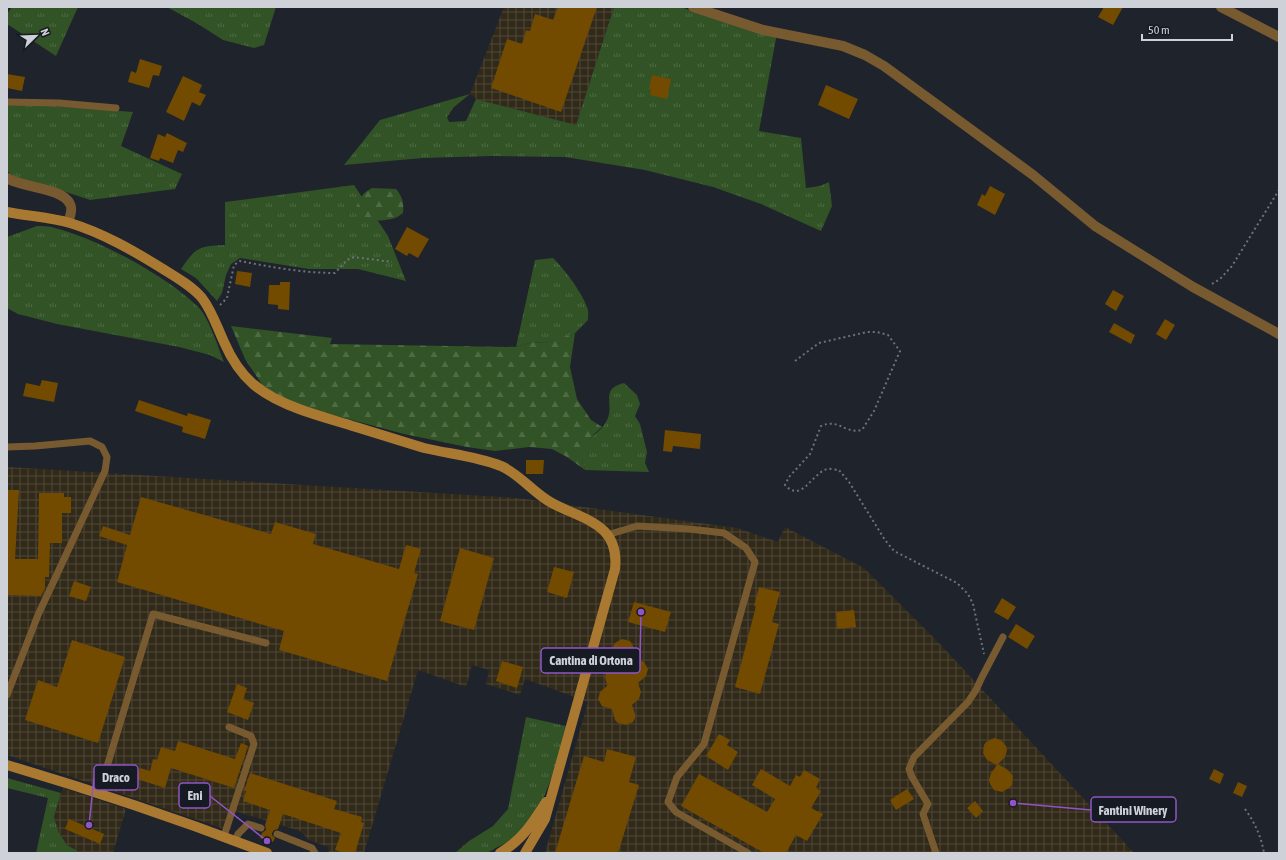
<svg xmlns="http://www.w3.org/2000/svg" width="1286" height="860" viewBox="0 0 1286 860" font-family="'Asap Condensed',sans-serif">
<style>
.industrial{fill:url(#industrial-grid)}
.grass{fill:url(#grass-tufts)}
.forest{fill:url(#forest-firs)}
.building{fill:#724b00}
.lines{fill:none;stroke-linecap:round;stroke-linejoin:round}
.path{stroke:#6e727a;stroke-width:2;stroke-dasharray:2 3;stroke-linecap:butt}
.lane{stroke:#785a31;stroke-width:7}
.street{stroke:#785a31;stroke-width:10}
.secondary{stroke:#a97932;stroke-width:10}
.leader{fill:none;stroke:#9055c5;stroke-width:1.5}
.callout-dot{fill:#9055c5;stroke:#161a22;stroke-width:1.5}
.callout{fill:#161a22;stroke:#9055c5;stroke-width:1.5}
.callout-label{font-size:13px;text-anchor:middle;font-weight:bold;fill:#ced1d7}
</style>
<defs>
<pattern id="industrial-grid" width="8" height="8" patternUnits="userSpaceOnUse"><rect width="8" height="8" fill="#312a19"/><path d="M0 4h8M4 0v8" fill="none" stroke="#4e483a"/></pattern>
<pattern id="grass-tufts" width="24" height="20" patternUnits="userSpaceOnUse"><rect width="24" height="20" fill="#315325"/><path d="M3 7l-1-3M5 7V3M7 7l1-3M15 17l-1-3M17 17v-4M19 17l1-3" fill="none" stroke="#4e6b44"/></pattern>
<pattern id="forest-firs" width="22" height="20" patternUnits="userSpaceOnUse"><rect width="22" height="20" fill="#315325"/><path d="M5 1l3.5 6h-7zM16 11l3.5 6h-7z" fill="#4e6b44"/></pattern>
</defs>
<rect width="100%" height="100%" fill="#1f232c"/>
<path class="industrial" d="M504,7H614L576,125L476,99L470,94Z
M7,467L518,498L737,528L778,542L785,527L864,568L941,645L1134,853H545L588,702L525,679L520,695L486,684L489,670L472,665L466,687L418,670L364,853H329L328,847L309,840L300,831L235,811L230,831L7,755Z
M63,788L126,809L113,853H81L67,845L59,833L54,817Z"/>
<path class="grass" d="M12,7H78L56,56L7,24V14Z
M167,7H276L264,45L254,48L223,40L198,24Z
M614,7H681L700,14L777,33L759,131L801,138L806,188L820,186L829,182L832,206L821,231L761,204L713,187L645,170L565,157L492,156L423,158L344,165L380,120L470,94L454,107L447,117L449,122L466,121L476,99L576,125Z
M7,104L55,106L133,112L121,146L182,174L175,189L90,200L63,191L22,180L10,174L7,170Z
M354,185L388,236L406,281L358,269H309L240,258L231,264L226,275L222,293L217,301L196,278L181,269C196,247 199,246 225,245V202Z
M37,226C43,226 49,226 55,228C96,238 171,278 200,309C209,319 219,349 224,362L210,355L179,347L57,324L18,314L7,308V237Z
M553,258C565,270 581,291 587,307C589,311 588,316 588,320L575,333L559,339L545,343L533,342L516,347L535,260Z
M624,383L637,395L640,404L635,416L640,424L647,452L645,463L649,472L585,470C573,437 597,441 607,420C615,404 599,389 624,383Z
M526,717L566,726C553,770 545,824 500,846C495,848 490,852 486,853C476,855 464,853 455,853L469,841L493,826L508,809Z
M7,778L61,793L54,817L59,833L67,845L81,853H36L48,798L7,788Z"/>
<path class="forest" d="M372,188L396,189C403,197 404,204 403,213C400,215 398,217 395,218C386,221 357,224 356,212C355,209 357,205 358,203C362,195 364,192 372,188Z
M231,326L332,338L330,344L516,347L533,342L545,343L575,333L570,367L577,399L591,420L602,427C587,441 577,448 585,470L567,457L552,449L529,447L495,451L467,447L404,434L296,405L263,386L245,359Z"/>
<path class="building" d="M558,7H597L561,112L491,88L507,39L522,44L526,30L530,31L535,14L553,20Z
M1104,7H1123L1113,25L1098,17Z
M140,59L162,66L159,76L153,75L149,88L128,82L131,71L136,73Z
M7,74L25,77L22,91L7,88Z
M652,75L671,79L667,99L650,95L651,90L649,89Z
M183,76L202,85L199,92L206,95L200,106L192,102L184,121L166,112Z
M826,85L858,99L849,119L818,105Z
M167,133L187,143L183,152L178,150L173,163L160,158L159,161L150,158L158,134L165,137Z
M990,186L1005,194L995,215L977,205L982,194L985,196Z
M407,227L429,239L418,258L409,253L407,256L395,249Z
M237,271L252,273L250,287L235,284Z
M280,282H290L289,310L278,309V305L268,304L269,285H280Z
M1113,290L1124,296L1116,311L1105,304Z
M1165,319L1175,325L1166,340L1156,334Z
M1114,323L1135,335L1131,344L1109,332Z
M42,380L58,383L54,402L23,396L26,383L40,386Z
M139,400L187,416L188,413L211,420L205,439L182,432L183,427L135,411Z
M665,430L701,434L700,449L673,446L672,452L663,451Z
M526,460H544L543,474H526Z
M7,490H19L15,559H38L39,493H64V497H71V513H62V543H50L49,577H45V588L41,596L7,595Z
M141,497L271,534L275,522L316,534L313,544L399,569L406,545L421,549L414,573L418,574L387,681L279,650L284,631L117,582L127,545L99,536L103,526L130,535Z
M460,548L494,558L474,630L440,621Z
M554,567L574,572L567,598L547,592Z
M74,581L91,587L86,601L69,596Z
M759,587L780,592L772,622L779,624L760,694L735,687L756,606H754Z
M1002,598L1016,607L1008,620L994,612Z
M634,602L671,612L665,632L628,622Z
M854,610L856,627L837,629L836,612Z
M1016,624L1035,636L1027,649L1008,637Z
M622,639L630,641L632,644L634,648L633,659L640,660L644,662L648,669L646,676L638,683L641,692L639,699L632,705L635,714V718L633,722L626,725L618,723L615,720L612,709L602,706L598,699L600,692L607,686L605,677L607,669L610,667L617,664L613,651V647L615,643Z
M72,640L125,657L98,743L25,720L38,680L57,687Z
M502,661L523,667L517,688L496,681Z
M237,684L247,688L243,699L254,703L248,720L227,712Z
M719,734L730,740L727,745L738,752L728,770L706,756Z
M994,738L1001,740L1006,746L1007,750L1005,757L997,765L987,760L983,753L984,745L986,742Z
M178,741L235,759L241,743L248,746L234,788L171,768L165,788L137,779L140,768L150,771L153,759L157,760L161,747L175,751Z
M607,749L636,757L629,782L639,785L618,853H555L584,756L604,762Z
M998,764L1008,770L1013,776L1012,785L1009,788L1002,792L994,790L990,784L989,780L991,773Z
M761,769L790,786L796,775L800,777L804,770L820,779L816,788L821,791L811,808L823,814L807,841L796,835L786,853H764L681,806L699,774L767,812L775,799L752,785Z
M1214,769L1224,774L1220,784L1209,779Z
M250,773L337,801L334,809L362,817L361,822L364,823L355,853H345L335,850L341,833L283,814L278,829L274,830L272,833V835L275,838L273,842L260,838L262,833L266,830L265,825L270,810L243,801L246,791H244Z
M1238,782L1247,786L1242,797L1233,793Z
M907,789L914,799L896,810L890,800Z
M975,801L983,811L976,818L967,808Z
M69,819L104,834L100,844L65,829Z"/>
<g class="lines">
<path class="path" d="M1212,284L1220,279L1232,266L1279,190
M220,305L227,298L234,265L240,261C271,267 303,273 335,273L347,260L354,257L392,262
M795,361L819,343L867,332H877L888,335L900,351L874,411L862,430C844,434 839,418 821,426L810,454L789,477L785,485C802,503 810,475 827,469C830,468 836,470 839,470L849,482L885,540L894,551L957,583L968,594L973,604L984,654
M1245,809C1255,823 1261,836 1264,853"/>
<path class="lane" d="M7,102L59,103L116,108
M7,447L35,446L90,441L102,447L107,457L105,471L38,615L7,695
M607,535L637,526L689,529L724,533L746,548L755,562L704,744L677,777L668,802L676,812L748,853
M99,793L153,614L266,643
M277,834L312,848L315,853
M224,836L254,744L251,736L229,727
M235,841L238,834L248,824L261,828
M936,853L923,814L928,804L912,777L909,769L914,757L968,702L976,690L982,677L1003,637"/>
<path class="street" d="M693,7L763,30L843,46L865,55L884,66L1033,175L1095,226L1193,287L1279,334
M1221,7L1279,37
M7,178C22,188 62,187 70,204C73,209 70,217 68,222"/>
<path class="secondary" d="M7,212C27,216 50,217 70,223C103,233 134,251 163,269C176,277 192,286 202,298C212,311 217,327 224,342C240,379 261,395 299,409C318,416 337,421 356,427C379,434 401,441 424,448C449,454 476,456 501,466C520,474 533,493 552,503C583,520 620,523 615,569L545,819L525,853
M7,765C95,791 181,820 267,853
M500,853C522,840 532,824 546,802"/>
</g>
<path class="leader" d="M641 612L640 660M89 825L94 778M267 841L210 796M1013 803L1091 810"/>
<g class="callout-dot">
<circle cx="641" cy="612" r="4"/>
<circle cx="89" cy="825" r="4"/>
<circle cx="267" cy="841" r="4"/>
<circle cx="1013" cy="803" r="4"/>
</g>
<g class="callout">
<rect x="541" y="648" width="99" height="25" rx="4"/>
<rect x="94" y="765" width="44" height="25" rx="4"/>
<rect x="179" y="783" width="31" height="25" rx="4"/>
<rect x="1091" y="797" width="85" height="25" rx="4"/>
</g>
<g class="callout-label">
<text x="591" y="665">Cantina di Ortona</text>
<text x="116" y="782">Draco</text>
<text x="195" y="800">Eni</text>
<text x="1133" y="815">Fantini Winery</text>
</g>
<rect width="1286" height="860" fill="none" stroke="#ced1d7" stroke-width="16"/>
<g transform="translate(36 36) rotate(67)" stroke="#161a22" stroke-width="3" paint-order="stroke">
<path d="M0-3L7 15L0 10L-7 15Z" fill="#ced1d7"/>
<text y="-6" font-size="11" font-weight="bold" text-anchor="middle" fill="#ced1d7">N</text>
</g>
<path d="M1142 34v6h90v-6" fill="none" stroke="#ced1d7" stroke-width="2"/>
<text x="1148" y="34" font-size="12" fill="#ced1d7" stroke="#161a22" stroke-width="3" paint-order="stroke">50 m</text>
</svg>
